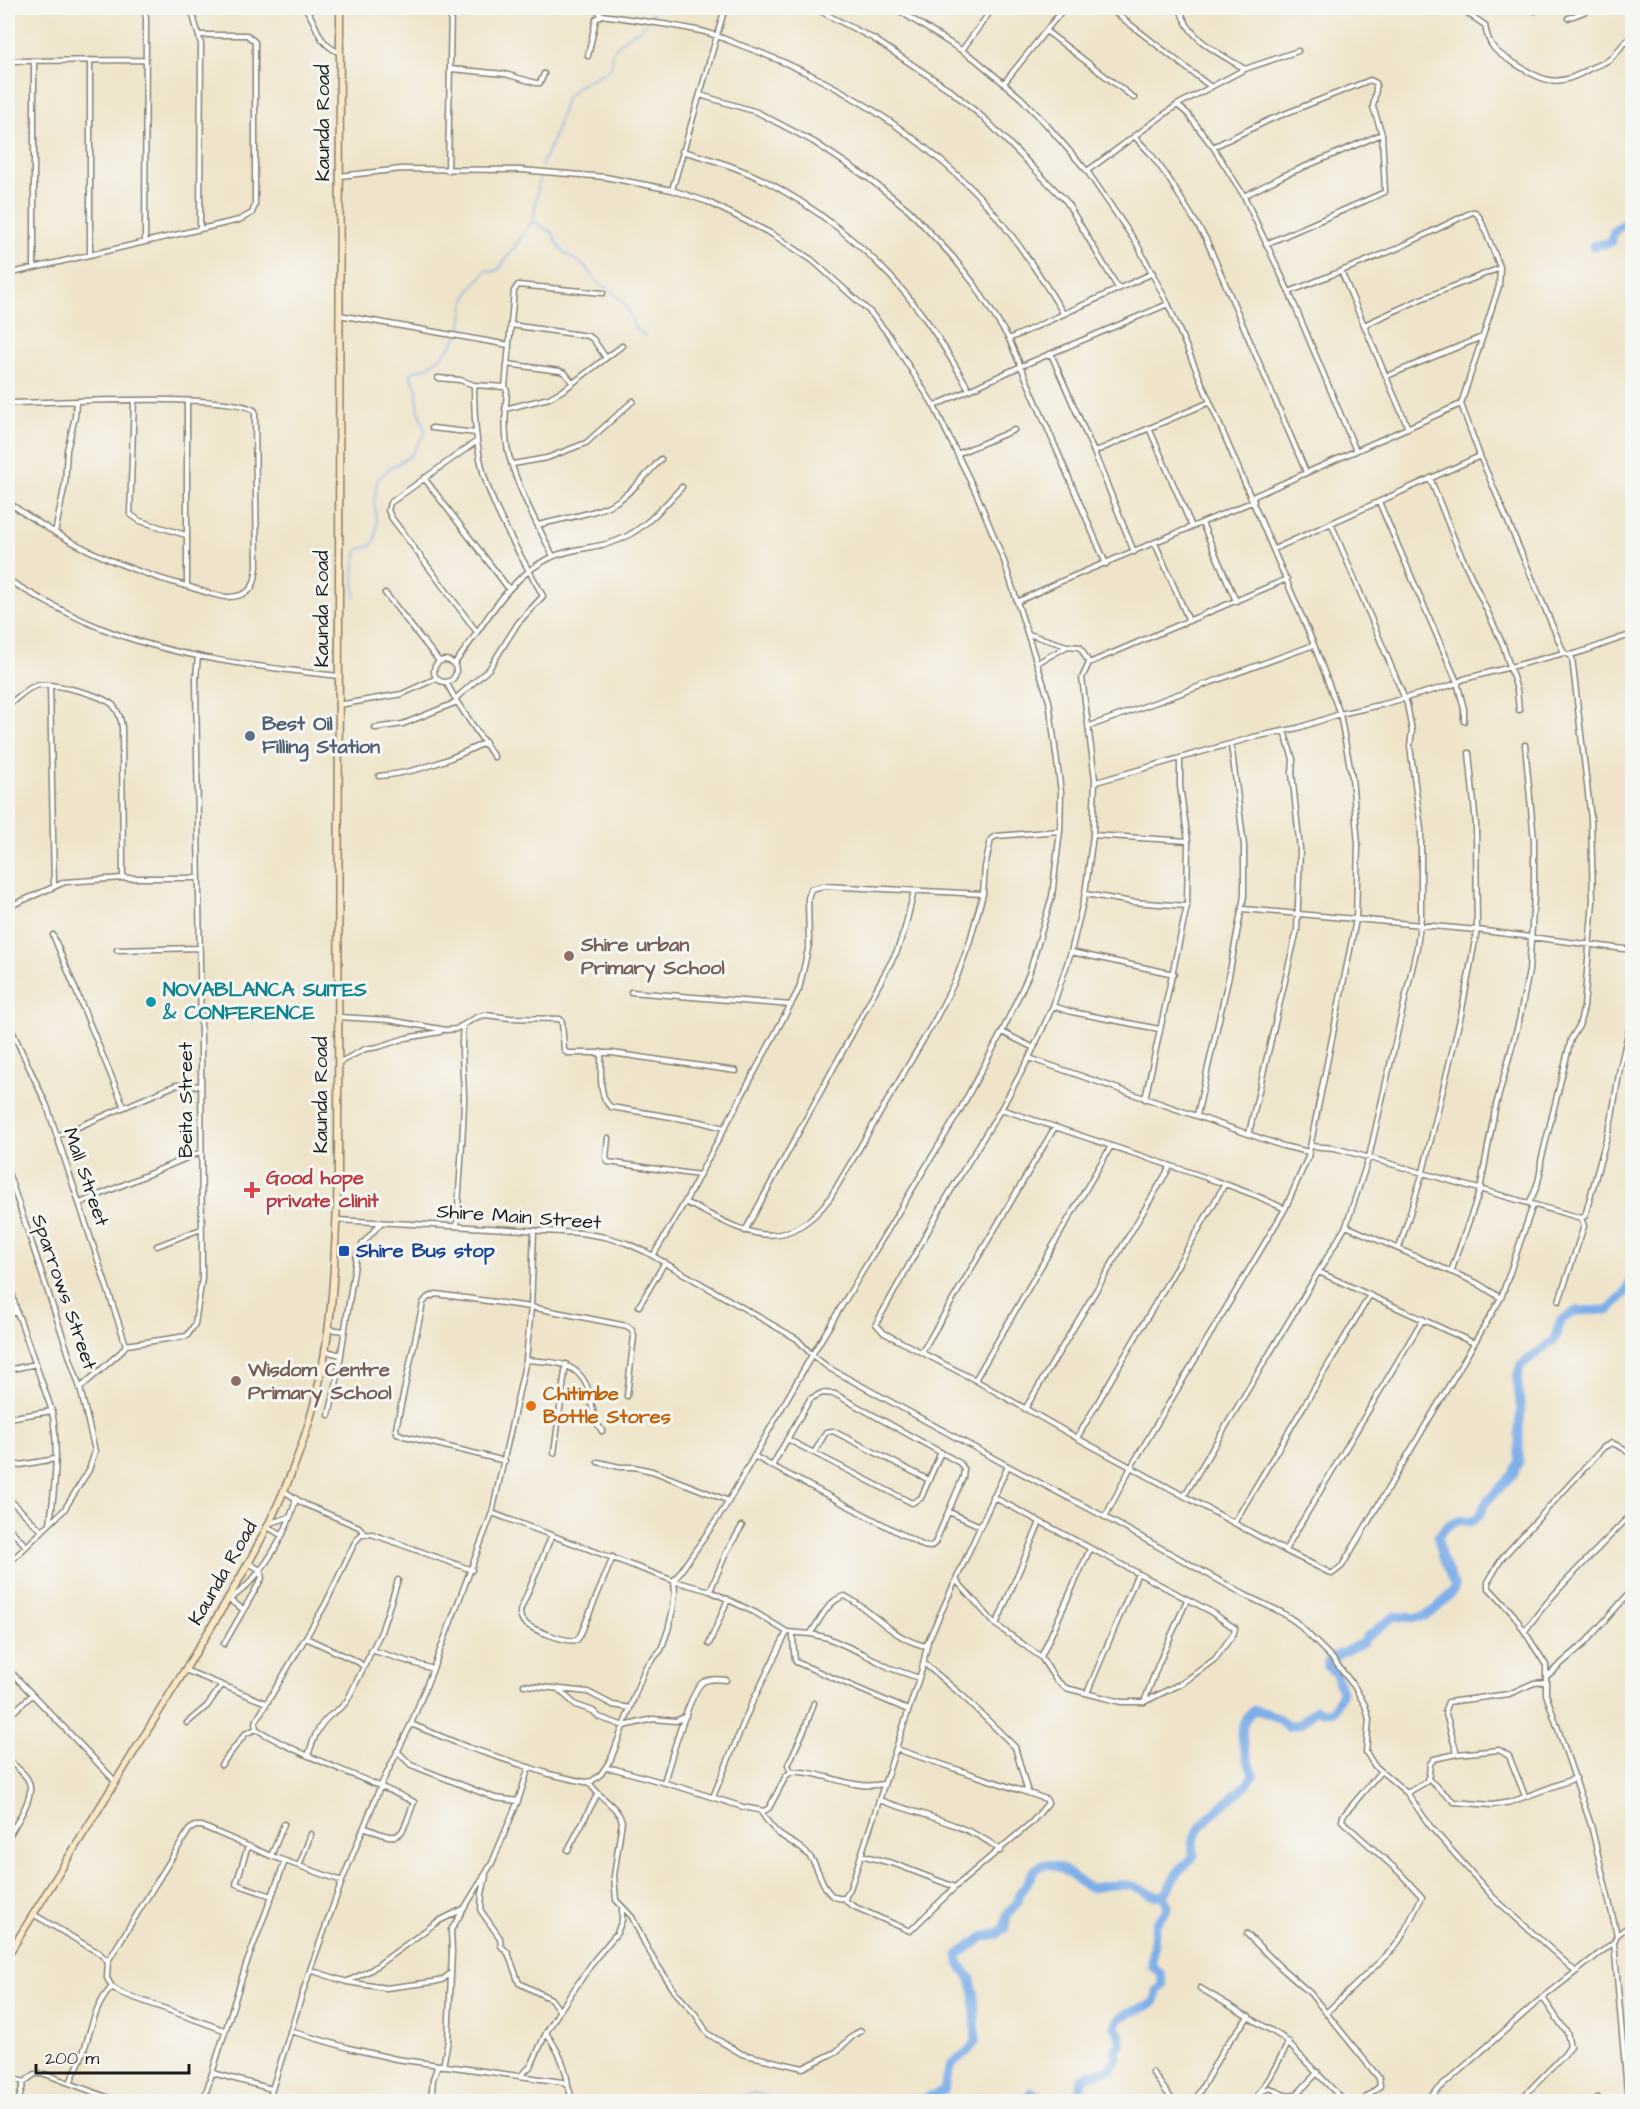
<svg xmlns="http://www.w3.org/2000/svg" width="1640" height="2109" viewBox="0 0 1640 2109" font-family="'Architects Daughter',sans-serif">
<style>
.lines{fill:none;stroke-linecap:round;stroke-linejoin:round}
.stream{stroke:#7daee9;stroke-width:1.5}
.river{stroke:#7daee9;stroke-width:9}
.street-casing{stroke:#868072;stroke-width:7}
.secondary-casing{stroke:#868072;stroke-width:9}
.street{stroke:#fff;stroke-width:4}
.secondary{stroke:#fbe7c3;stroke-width:6}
.service-dot{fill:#5c6f8a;stroke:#f6f6f2;stroke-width:2}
.education-dot{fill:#8d6e63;stroke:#f6f6f2;stroke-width:2}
.culture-dot{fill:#0f9aa8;stroke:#f6f6f2;stroke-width:2}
.health-dot{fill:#e0444e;stroke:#f6f6f2;stroke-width:2}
.transit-dot{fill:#1a4fb4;stroke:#f6f6f2;stroke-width:2}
.food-dot{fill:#e8710a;stroke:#f6f6f2;stroke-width:2}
.labels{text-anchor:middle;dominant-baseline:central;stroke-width:6;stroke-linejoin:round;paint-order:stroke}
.street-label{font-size:20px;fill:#1c1c1c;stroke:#f6f6f2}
.service-label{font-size:20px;font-weight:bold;fill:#4e5e75;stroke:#f6f6f2;text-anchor:start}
.education-label{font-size:20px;font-weight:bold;fill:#785e54;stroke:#f6f6f2;text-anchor:start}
.culture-label{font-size:20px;font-weight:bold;fill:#0d838f;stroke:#f6f6f2;text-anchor:start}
.health-label{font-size:20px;font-weight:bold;fill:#be3a42;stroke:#f6f6f2;text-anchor:start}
.transit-label{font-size:20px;font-weight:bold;fill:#164399;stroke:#f6f6f2;text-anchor:start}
.food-label{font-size:20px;font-weight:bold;fill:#c56008;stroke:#f6f6f2;text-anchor:start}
</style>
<rect width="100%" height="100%" fill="#f6f6f2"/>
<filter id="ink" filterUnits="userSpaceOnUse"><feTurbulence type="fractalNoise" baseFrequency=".0167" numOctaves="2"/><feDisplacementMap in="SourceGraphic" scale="12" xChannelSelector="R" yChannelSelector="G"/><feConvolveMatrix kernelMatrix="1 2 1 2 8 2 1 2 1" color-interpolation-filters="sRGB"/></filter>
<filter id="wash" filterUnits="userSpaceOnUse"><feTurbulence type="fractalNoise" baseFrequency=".008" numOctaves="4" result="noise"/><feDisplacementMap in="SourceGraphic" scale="24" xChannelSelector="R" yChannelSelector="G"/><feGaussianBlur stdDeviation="1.35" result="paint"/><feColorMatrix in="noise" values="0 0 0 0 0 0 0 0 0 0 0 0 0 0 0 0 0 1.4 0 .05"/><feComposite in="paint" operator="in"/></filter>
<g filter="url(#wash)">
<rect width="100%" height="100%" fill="#efe4c9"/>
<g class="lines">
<path class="stream" d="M648,19L656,8
M541,166L553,140L566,98L578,86L610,69L613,60L610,58C614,48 621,41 630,35C636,31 642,30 646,23
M533,221L553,233L558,245L565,253L586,267L600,285L608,288L626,305L635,329L645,336
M355,597C354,581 353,563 359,549L370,546L375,541L377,523L374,501L377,481L390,468L412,455L418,443L424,436L425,431L418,407L417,390L410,374C415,369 421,370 427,367C439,360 450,348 457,337C464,327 461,312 465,301C469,289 479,279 487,270L493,272L499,269L533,220L540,175
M735,2102L736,2097L754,2093L784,2101L801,2102"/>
<path class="river" d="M1593,246L1611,242L1614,231L1625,223L1632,226
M915,2102L943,2091L951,2064L967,2052L976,2041L974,1992L971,1980L960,1965L958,1955L983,1937L996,1934L1005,1928L1007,1914L1018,1902L1020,1892C1030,1883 1028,1876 1036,1869C1055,1854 1074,1881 1090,1888C1106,1886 1123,1882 1138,1888C1151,1893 1147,1896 1164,1895C1170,1888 1172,1881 1177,1873C1181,1866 1188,1866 1194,1855C1182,1825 1242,1797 1253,1775C1246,1755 1232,1725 1254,1710C1266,1712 1280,1716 1287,1727L1302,1723L1316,1709L1322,1712L1333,1711L1342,1692L1336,1674L1328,1667V1662L1332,1658L1364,1642L1365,1638C1376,1631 1384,1623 1395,1616C1420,1619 1425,1620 1443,1602C1448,1597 1452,1593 1455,1587L1441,1555L1438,1537C1447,1525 1454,1517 1470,1522L1478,1517L1488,1500L1513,1474L1519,1461V1426L1521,1412L1517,1377L1521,1365L1554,1340L1561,1320L1576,1311L1609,1310L1625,1293L1632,1279
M1024,2102L1031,2092C1040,2098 1050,2097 1060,2102
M1069,2102L1080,2094L1082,2078L1111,2069L1117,2057L1115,2049L1121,2044L1120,2034L1115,2027C1117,2024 1117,2021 1120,2018C1131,2007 1157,2012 1157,1991L1163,1985L1161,1974L1152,1966C1152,1961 1155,1927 1156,1924C1163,1911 1172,1914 1164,1895"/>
</g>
</g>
<g filter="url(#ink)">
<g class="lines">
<defs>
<path id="street" d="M141,8L145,13L146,18L145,241
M191,8L201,44L200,229
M305,8C319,25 315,42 340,53
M814,8L874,39L950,90L986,120L1066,201L1118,288
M895,8L975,59L1021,98L1046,124L1087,171L1137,244L1168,304L1314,645L1340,714L1352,778L1358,844L1356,920L1308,1157L1285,1209L1131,1467L1105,1517
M1109,8L1211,87
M1180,8C1188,40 1219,53 1245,69
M1464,8V11L1485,25C1488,46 1496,53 1514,63C1543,81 1557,89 1589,69C1596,65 1604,64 1610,59C1618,52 1623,42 1632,37
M1535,11L1536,8
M602,15C635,20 669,24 701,31C714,34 727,40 740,45C825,75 902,122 968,185C1005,221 1036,268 1063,313
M1568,18L1594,8
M1046,31L1134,98
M962,50L993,8
M588,56L596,19L602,15L595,8
M8,61L145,60
M34,62V268
M451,69L505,74L536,83H540L544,74
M1004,83L1064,8
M700,95L757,112L814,142L868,178L909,210L952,256L975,285L1009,339L1106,564
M1177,105L1187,113L1213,147L1244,196L1289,292L1356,451
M1134,136L1150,153L1167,176L1206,239L1306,472
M1213,147L1269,120L1370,80L1376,83V89L1373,107L1382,134L1385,192L1266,244
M682,151C716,160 750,171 780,189C833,219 884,263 920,312C939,336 953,363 969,389
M448,171L451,8
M1087,171L1177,105L1245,69L1298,51
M340,176L401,169L521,170L605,177L672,190L708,202L772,234L812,260L870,312L889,335L934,406L977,495L1004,561L1049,701L1061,792L1060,831L1052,896L1029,974L1002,1032L959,1112L812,1355L724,1509L674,1581L675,1592L673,1609L668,1630L661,1650L645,1668L611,1759L601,1774L592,1781L585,1782L549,1774L467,1747L411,1724
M672,190L725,8
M1244,196L1285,175L1382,134
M90,255V60
M1341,271L1364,325
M8,274L239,220L252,213L255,205V42L247,35H200
M1289,292L1396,249L1472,212H1475L1480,218L1500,267
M339,315L509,345
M511,325L588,336L593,339L606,358
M1009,339L1153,273
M1051,354L1094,452
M507,364L560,371L565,373L573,383
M1387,376L1482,337
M438,378L460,380L474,385C474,424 477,463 492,498C505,532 526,564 543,596L518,623L489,669L455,699
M474,385L505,387L507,391C505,412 504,436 509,456C519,491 537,524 553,556
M505,387L514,291L518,285L603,293
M134,400L130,514L140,521L186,535
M8,403C46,403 233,392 255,411V419L257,567C255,576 256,586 247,592C227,604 206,591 186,586C122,569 61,541 8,502
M934,406L1019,367L1168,304
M505,409L549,398L565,389L622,346
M432,428L476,433
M1149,428L1192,527
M1408,428L1364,325L1421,299L1500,268L1499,286L1461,404L1480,456L1564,653
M477,441L390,503L388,510L391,517L477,632
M957,454L1014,430
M513,464L547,458L586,443L633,401
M424,478L509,589
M1430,478L1457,546L1503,645L1517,690L1519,710
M1252,497L1461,404
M1379,502L1457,682L1464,709V721
M1202,523L1236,601
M538,525C561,519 595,514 616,502C633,491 647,474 661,459
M55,533L65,484L67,450L75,417L76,402
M1155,543L1189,621
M1274,549L1480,456
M1134,552L1094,452L1210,402
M1287,579L1089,663L1082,678L1095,779L1093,835L1085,894L1071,952L1053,1006L1029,1058L1001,1109L947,1197L876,1324L884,1333L975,1380L1077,1438L1284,1550L1332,1574L1342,1566L1501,1298L1533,1205
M8,580C38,598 68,615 101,628C175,658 259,667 338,676
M187,586V401
M385,593L439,661
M1017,602L1057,583L1254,501
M1028,634L1067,646
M1570,655C1593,650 1610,640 1632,635
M434 671a11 11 0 1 1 22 0a11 11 0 1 1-22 0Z
M1037,663L1068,646L1080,647L1089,663
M454,664C484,627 506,577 552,557C570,549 592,548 610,543C640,535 662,508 682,487
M446,682L457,702L494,757
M50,685L54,885
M8,705C16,700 25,689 35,686C49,681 102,695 113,705C118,711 121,719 122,727L123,878
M338,705L402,694L437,678
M1090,726L1314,645
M375,728L403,724L457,702
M1632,770L1630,777L1632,796
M379,776C417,773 452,759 486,742
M1096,782L1254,737L1298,728L1340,714L1384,704L1452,685L1464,679L1564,653L1570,655L1572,658L1591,819L1593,901L1584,1007L1579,1026L1571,1039L1541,1161C1541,1177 1537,1189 1529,1203
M1093,835L1188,841
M1085,894L1132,902L1187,906
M8,907L65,882L123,878H199
M1243,909L1477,930L1632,950
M53,935L124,1107
M117,950L199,948
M1071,952L1174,974
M631,992L791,1005
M1053,1006L1072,1012L1159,1029
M339,1017L389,1020L446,1030L456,1029L477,1017L485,1015L510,1018L560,1019L562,1022L564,1050L567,1053H612L736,1071
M8,1022L47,1106L126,1345
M1002,1032L1034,1048
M601,1052C602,1068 597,1097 611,1107L701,1122L724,1128
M1029,1058L1283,1146L1309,1152
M338,1063L365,1049L378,1047L406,1038L440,1032
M1145,1099L1187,906L1188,841L1180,786V759
M1001,1109L1225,1184L1257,1196L1285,1209
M1197,1115L1229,976L1244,896V846L1231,744
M1249,1133L1297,930L1300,849L1292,773L1293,759L1284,731
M57,1136L176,1085L201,1086
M608,1138L606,1158L608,1162L699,1175
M1310,1146L1335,1148L1581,1218
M8,1172L80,1388L95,1451L89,1470L64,1510L8,1564
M685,1202C742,1230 782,1261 830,1198L935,1020L956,979L969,944L983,894L985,867L991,839L996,836L1060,831
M80,1203L201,1152
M1581,1218L1585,1216L1611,1122L1620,1068L1632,1016
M336,1220L581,1233L605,1237L626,1243L646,1252L797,1339L812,1355L829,1368L1008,1466L1105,1517L1247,1596L1281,1612L1296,1622L1332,1658L1354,1686L1365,1705L1369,1719L1366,1752L1374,1765L1407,1793L1430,1826L1493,1897L1575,1971
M457,1226C459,1184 463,1142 464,1100C464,1075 460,1051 463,1026
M1346,1226L1477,1283L1501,1298
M745,1231L897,951L905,928L914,891
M157,1246L201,1229
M1399,1248L1423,1172L1461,1015L1477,930L1476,825L1469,753
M653,1256L685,1202L799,989L809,945L808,898L811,889L824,886L983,894
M1319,1272L1474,1343
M1451,1272L1480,1190L1495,1109L1519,1021L1529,971L1534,896V840L1525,745
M8,1278L17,1312L8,1314
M8,1300L19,1317L52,1411C59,1447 55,1487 50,1523
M1559,1301L1584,1226L1581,1218
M639,1306L665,1262
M328,1329L345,1331
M126,1345L187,1336L195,1324L202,1278L201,1039L196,678L198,656
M326,1351L341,1355
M922,1352L1055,1127
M526,1360C558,1362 584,1362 591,1400C593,1412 594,1421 602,1431
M8,1370L36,1364
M975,1380L1111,1146
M80,1388L121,1352L126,1345
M822,1393L835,1394L960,1463L964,1469L963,1477L935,1543L930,1547L924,1546L772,1466L810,1399Z
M1025,1409L1170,1167
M329,1415L336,1386L356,1258L363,1243L381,1223
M8,1418L52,1411
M1077,1438L1225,1184
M787,1439L814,1453
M554,1453L566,1364
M754,1456L772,1466
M505,1461L404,1436L397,1433L396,1428L423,1303L427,1298L436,1294L531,1307L627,1326L632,1330L634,1336L627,1396
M598,1462L620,1467H634L652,1471L729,1501
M8,1467L55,1459
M929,1480L833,1431L826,1432L814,1453L912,1503L921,1498L941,1452
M284,1491L304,1504L359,1527L364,1533
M1184,1496L1346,1226L1369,1157L1417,947L1421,917V829L1410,746L1412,731L1407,704L1331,523
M8,1498L42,1531
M949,1512L980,1526
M492,1513L674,1581L710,1591L756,1613L787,1632L811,1634L828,1638L864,1654L890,1668L919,1678
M270,1523L290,1517
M1234,1523L1370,1295
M8,1527L26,1546
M268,1527L281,1535
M552,1535L520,1611C520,1615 520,1617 522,1620C528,1629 567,1643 577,1640L580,1636L613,1557
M1285,1550L1423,1319
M956,1580L996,1625L1041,1657L1056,1680L1066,1688L1121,1702H1144L1184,1682L1215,1659L1234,1633L1235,1628L1233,1627L1208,1610L993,1497
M710,1591L727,1551L742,1526
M230,1599C261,1579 287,1534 296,1499
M229,1600L243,1609
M996,1625L1040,1522
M1525,1631C1556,1587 1596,1552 1632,1513
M793,1633C793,1639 794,1659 796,1662L908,1710
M811,1633C820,1620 829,1599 845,1596C873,1611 895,1641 927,1646
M306,1638L358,1662L363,1666
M224,1644L262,1578L260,1570L249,1563
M709,1644L728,1599
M371,1650L433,1669
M1041,1657L1090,1549
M925,1664L964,1697L1015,1747L1028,1793
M8,1669L115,1781
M185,1670L266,1703
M1547,1676L1586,1642L1632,1590
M524,1685L588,1692L613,1705L630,1708
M559,1690L576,1705L593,1711L599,1717L624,1726L653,1719L676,1721L686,1716
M1087,1693L1138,1573
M1144,1702L1158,1665L1187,1600
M8,1717L32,1695
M187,1723L207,1706L222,1685
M896,1749L1046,1799L1048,1803L1032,1822L955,1887L910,1931L855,1907L847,1902L845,1898L850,1889L922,1669L928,1641L1008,1466
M397,1751L411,1765L495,1798L518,1801
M1457,1754L1445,1710L1448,1702L1509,1694L1534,1683L1545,1682
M308,1756C313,1740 318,1724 332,1714C339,1709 342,1708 347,1701L381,1632L398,1580
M8,1759C14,1766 24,1772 28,1780C37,1795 15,1824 8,1838
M221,1765L245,1734L256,1729
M606,1768L615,1769L683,1788L743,1807L764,1811L769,1808L786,1776L791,1772C823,1770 851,1791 883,1784
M791,1772L788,1765L805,1728L814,1703
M1428,1779L1454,1802L1492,1805L1511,1802L1576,1778
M589,1782C597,1797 617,1805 622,1821L614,1876L616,1900L632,1917L645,1944L658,1966L676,1993L696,2015L708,2034L742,2054L803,2068L836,2052L855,2034L861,2031
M664,1782C670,1763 689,1692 703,1682C710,1678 719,1679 726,1680
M1407,1793L1426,1782L1429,1775L1430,1764L1434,1759L1457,1754L1499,1750L1509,1756L1525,1796
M713,1797L751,1705L787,1632
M879,1800C911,1811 978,1828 1000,1851
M761,1812C766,1820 772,1828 779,1834C791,1843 805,1848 813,1861C821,1874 825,1902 845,1898
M364,1827C403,1844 400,1839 414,1802C362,1776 306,1759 256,1729L255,1723L325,1605L355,1542L361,1535L372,1534L472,1570
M248,1846L236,1884L272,1896
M568,1850L597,1795
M861,1855L895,1864L955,1887
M271,1856L284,1824
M299,1866L311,1834
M486,1876L482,1894L481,1911L500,1938L501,1946L508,1953L519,1983L551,1999L559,2010
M33,1914L99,1953L108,1961
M1247,1934L1279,1966L1310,1993L1379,2078L1380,2086L1361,2102
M1617,1935L1591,1825L1546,1694V1665L1514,1615L1488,1587V1582L1502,1558L1604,1447L1612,1443L1623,1448L1632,1456
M1614,1942L1628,2102
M310,1970L347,1982L386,1988L433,1982L442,1980L451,1973
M348,1981L371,1970L437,1922L463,1909
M1200,1988L1282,2037L1345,2102
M1327,2012L1393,1949L1401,1938L1422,1897L1399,1872L1342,1821L1343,1816L1381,1771
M224,2030L121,1993L112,1987L107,1978L108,1961L189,1830L195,1826H202L271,1856L342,1881
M290,2031L349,2048L396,2059L562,2082L568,2086L573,2102
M546,2033C557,2048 566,2066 568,2085
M443,2066L448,2041L452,1952L451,1930L492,1863L518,1801L529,1767
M1152,2072L1174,2102
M213,2073L272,2089
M521,2075L531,2066L546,2033L560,2010L595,1959L617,1933L622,1920V1908
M8,2077L24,2082L35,2074H45L120,2102
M70,2083C73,2075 77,2068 80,2061C90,2037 93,2006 112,1987
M1260,2092L1270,2088C1279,2092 1287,2099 1297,2094L1318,2072
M18,2102L24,2082
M203,2102L246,1965L285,1861
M268,2102L310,1970L342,1881L381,1785L411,1724L433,1669L492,1513L526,1360L531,1307L534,1230
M431,2102L433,2079L438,2065
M1194,2102L1224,2048L1249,2016
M1253,2102L1270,2077L1289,2042
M1424,2102L1536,2003L1614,1942L1617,1935L1632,1924
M1518,2102L1565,2054L1570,2046L1567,2033L1543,1998
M1594,2102L1598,2098"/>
<path id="secondary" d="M8,1955C62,1868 116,1781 170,1694C227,1602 285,1513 313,1408C334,1331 335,1253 338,1174L340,8"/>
</defs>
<use href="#street" class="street-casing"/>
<use href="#secondary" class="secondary-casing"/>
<use href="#street" class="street"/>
<use href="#secondary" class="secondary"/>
</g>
</g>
<circle class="service-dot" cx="250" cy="736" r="6"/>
<g class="education-dot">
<circle cx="569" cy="956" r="6"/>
<circle cx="236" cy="1381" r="6"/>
</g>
<circle class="culture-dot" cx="151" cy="1002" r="6"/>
<path class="health-dot" d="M249 1181h6v6h6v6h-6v6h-6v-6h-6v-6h6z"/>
<rect class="transit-dot" x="338" y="1245" width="12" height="12" rx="3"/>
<circle class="food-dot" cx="531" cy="1406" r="6"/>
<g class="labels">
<g class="street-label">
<text transform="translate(323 123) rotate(-90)">Kaunda Road</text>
<text transform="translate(322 609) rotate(-90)">Kaunda Road</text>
<text transform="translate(321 1095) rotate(-90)">Kaunda Road</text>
<text transform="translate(186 1100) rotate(-90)">Beita Street</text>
<text transform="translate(86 1177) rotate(71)">Mall Street</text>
<text transform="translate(519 1217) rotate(4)">Shire Main Street</text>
<text transform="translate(64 1292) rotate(71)">Sparrows Street</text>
<text transform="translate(223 1573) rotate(-60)">Kaunda Road</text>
</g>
<g class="service-label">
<text x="262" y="724">Best Oil<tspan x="262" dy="23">Filling Station</tspan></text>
</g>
<g class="education-label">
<text x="581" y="945">Shire urban<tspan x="581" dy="23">Primary School</tspan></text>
<text x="248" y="1370">Wisdom Centre<tspan x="248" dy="23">Primary School</tspan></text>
</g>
<g class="culture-label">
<text x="163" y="990">NOVABLANCA SUITES<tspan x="163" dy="23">&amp; CONFERENCE</tspan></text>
</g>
<g class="health-label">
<text x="266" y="1178">Good hope<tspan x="266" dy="23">private clinit</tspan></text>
</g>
<g class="transit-label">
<text x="356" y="1251">Shire Bus stop</text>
</g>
<g class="food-label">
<text x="543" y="1394">Chitimbe<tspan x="543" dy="23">Bottle Stores</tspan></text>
</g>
</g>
<rect width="1640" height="2109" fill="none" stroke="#f6f6f2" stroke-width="30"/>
<path d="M36 2064v9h153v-9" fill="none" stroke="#1c1c1c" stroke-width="3"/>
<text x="45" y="2064" font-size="18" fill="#1c1c1c" stroke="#f6f6f2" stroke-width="4.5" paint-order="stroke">200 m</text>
</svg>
